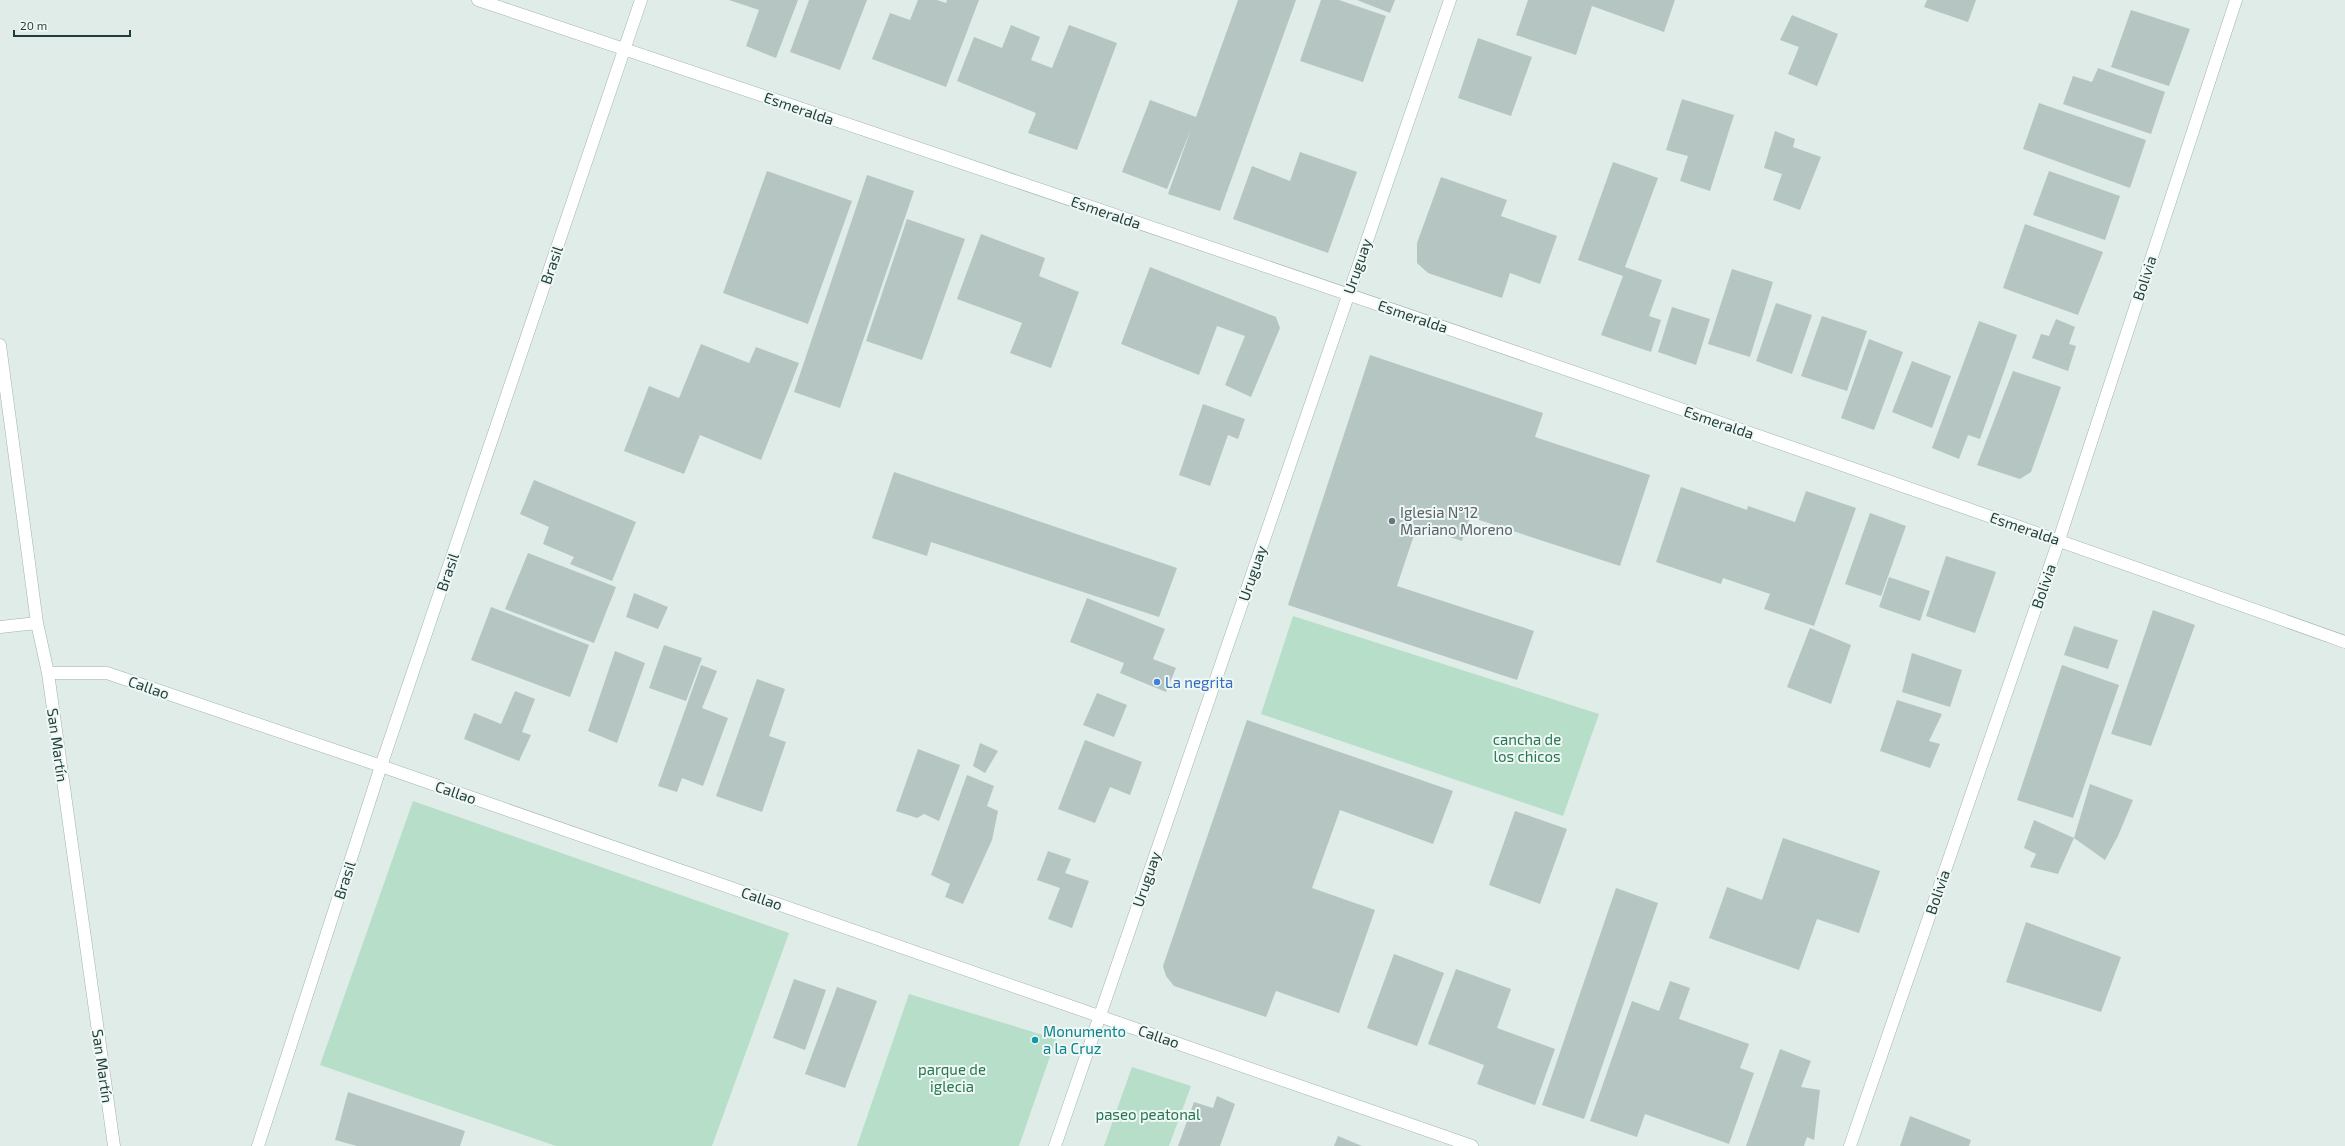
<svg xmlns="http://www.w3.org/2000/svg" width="2345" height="1146" viewBox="0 0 2345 1146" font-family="'Exo 2',sans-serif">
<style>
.green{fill:#b7dec9}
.building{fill:#b5c6c2}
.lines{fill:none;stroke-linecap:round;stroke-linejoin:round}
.street-casing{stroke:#a2b4b0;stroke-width:13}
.street{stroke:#fff;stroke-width:12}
.worship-dot{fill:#6b7280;stroke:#f0f8f5;stroke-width:1.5}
.shop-dot{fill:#3f7fe0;stroke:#f0f8f5;stroke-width:1.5}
.culture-dot{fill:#0f9aa8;stroke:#f0f8f5;stroke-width:1.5}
.labels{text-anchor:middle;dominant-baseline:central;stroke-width:4;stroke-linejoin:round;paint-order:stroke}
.street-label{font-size:15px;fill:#1f3d3a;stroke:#f0f8f5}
.worship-label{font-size:15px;fill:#5b616d;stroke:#f0f8f5;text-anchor:start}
.shop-label{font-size:15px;fill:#366cbe;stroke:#f0f8f5;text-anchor:start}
.park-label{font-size:15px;fill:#277654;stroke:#f0f8f5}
.culture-label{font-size:15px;fill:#0d838f;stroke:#f0f8f5;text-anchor:start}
</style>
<rect width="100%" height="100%" fill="#dfece8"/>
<path class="green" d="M1293,616L1599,714L1563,816L1261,714Z
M413,801L789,933L712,1146H556L320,1065Z
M909,994L1056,1039L1019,1146H857Z
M1132,1067L1191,1086L1169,1146H1104Z"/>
<path class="building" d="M729,0H798L776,58L746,46L759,10Z
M809,0H867L840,70L790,52Z
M918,0H937L946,3L947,0H979L946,87L872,59L890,13L910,20Z
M1238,0H1296L1220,211L1168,194L1191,129L1167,189L1122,172L1150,100L1196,117Z
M1321,0H1339L1386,16L1363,82L1300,61Z
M1357,0H1395L1390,13Z
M1528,0H1675L1664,32L1592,6L1576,55L1516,35Z
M1927,0H1976L1968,22L1924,7Z
M2131,10L2190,29L2169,86L2111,67Z
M1792,15L1838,34L1817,86L1788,74L1799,47L1780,40Z
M1011,25L1040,37L1031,60L1052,68L1069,25L1117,43L1077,150L1028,133L1036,113L957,81L974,37L1002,48Z
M1478,38L1532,57L1511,116L1458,98Z
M2098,68L2165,92L2151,134L2063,104L2073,76L2092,82Z
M1682,99L1734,115L1710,191L1680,181L1688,156L1666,150Z
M2039,103L2146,140L2130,188L2023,149Z
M1775,131L1795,139L1793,147L1821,157L1800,210L1773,200L1782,174L1764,168Z
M1300,152L1357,172L1328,253L1233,219L1252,166L1290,181Z
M1613,162L1658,178L1625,267L1662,280L1649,316L1661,320L1651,352L1601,335L1623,276L1578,260Z
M767,171L852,201L808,324L723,293Z
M2049,171L2120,196L2105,240L2033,215Z
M867,175L914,191L840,408L794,392Z
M1441,177L1507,200L1501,216L1557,236L1540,284L1510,273L1502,298L1428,273L1417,263V243Z
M907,219L965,239L922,360L866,341Z
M2025,224L2103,252L2078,315L2003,288Z
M981,234L1045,258L1039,276L1079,292L1051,368L1010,353L1022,323L957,299Z
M1150,267L1276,317L1280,328L1251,397L1225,385L1245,336L1217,326L1199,375L1121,344Z
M1732,269L1773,282L1750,357L1708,344Z
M1776,303L1812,315L1792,374L1756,361Z
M1672,307L1710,319L1696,365L1658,352Z
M1822,316L1867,331L1847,391L1801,376Z
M2056,319L2075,327L2069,344L2076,346L2068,371L2032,358L2041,334L2049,336Z
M1979,321L2017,335L1980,439L1968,435L1959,459L1932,448Z
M1869,339L1903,352L1874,430L1841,418Z
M701,344L749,363L756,347L799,363L761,460L700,435L684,474L624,451L649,386L679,398Z
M1370,355L1543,413L1535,437L1650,475L1620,566L1470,517L1462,541L1417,526L1397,586L1534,631L1517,680L1288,605Z
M1912,361L1951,376L1932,428L1892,412Z
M2013,371L2061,387L2031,472L2020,479L1977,465Z
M1203,404L1245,419L1238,439L1228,435L1210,486L1179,475Z
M894,472L1177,568L1159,617L931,542L927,556L872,538Z
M534,480L636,522L612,581L570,564L574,557L543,544L549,527L520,514Z
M1681,487L1747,510L1748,506L1795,522L1806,491L1856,508L1814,626L1764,609L1770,594L1723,578L1721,584L1656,562Z
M1870,513L1906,526L1881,596L1845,584Z
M528,553L616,587L594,643L505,609Z
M1946,556L1996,572L1975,633L1926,616Z
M1889,577L1930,591L1920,621L1879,607Z
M634,593L668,607L658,629L626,617Z
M1087,598L1165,629L1153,659L1176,668L1166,692L1120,673L1124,663L1070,642Z
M491,607L589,645L570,697L471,660Z
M2153,610L2195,625L2151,746L2111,734Z
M2074,626L2118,640L2108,669L2064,655Z
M1810,628L1851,645L1831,704L1787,687Z
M664,645L702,658L686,701L649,688Z
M615,651L645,663L617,743L588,731Z
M1912,653L1962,670L1950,707L1902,692Z
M701,665L717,671L702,708L728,718L703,786L682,778L677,792L658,786Z
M2062,665L2119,685L2073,818L2017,800Z
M757,679L785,689L769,736L786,742L762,812L716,796Z
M515,691L535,699L522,732L531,735L519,761L464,739L474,713L501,724Z
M1097,693L1127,705L1114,737L1083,725Z
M1897,700L1942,714L1929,741L1940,744L1930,768L1880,751Z
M1247,720L1453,791L1433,844L1340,810L1312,888L1375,910L1339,1013L1276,991L1266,1017L1174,986L1166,976L1163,966Z
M1085,740L1142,762L1130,795L1110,787L1095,823L1058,809Z
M980,743L998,751L985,773L973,766Z
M918,749L960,765L939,821L924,814L917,818L896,811Z
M967,775L994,786L987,806L998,811L992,840L963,904L945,897L950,884L931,875Z
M2090,784L2133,800L2118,836L2105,860L2074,838Z
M1515,811L1567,829L1540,904L1489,885Z
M2034,820L2074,838L2058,874L2030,867L2036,854L2024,848Z
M1783,838L1880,871L1859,933L1817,919L1799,970L1709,938L1727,887L1762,900Z
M1048,851L1071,859L1065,873L1089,881L1072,928L1048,919L1060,888L1037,880Z
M1616,888L1658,903L1584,1119L1542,1105Z
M2026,922L2121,957L2101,1012L2006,982Z
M1394,954L1444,973L1417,1046L1367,1028Z
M1456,969L1511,989L1497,1028L1555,1049L1535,1105L1477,1084L1484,1065L1428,1044Z
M794,979L826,990L805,1050L773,1038Z
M1670,981L1690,988L1679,1019L1749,1044L1740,1068L1754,1073L1729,1144L1645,1114L1637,1137L1590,1121L1632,1001L1659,1011Z
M837,987L877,1001L845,1088L805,1074Z
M1780,1049L1811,1061L1801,1087L1820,1090L1814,1140L1807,1137L1804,1146H1746Z
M348,1092L465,1131L460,1146H357L335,1140Z
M1217,1096L1235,1104L1220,1146H1178L1194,1102L1213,1108Z
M1910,1116L1971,1140L1969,1146H1900Z
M1338,1136L1362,1146H1334Z"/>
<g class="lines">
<defs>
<path id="street" d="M478,0C1102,209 1725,421 2345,642
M0,345L37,623L48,673L114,1146
M0,627L37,623
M48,673H107L381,766L1472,1146
M258,1146L381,766L641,0
M1055,1146L1450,0
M1850,1146L2059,540L2236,0"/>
</defs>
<use href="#street" class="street-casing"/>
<use href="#street" class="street"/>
</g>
<circle class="worship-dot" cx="1392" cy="521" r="4"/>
<circle class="shop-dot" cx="1157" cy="682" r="4"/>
<circle class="culture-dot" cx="1035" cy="1040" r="4"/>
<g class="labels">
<g class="street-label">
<text transform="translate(799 108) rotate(19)">Esmeralda</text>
<text transform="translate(1106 212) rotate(19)">Esmeralda</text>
<text transform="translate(551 265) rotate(-71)">Brasil</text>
<text transform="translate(1357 266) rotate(-71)">Uruguay</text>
<text transform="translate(2144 278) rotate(-72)">Bolivia</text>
<text transform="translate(1413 316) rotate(19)">Esmeralda</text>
<text transform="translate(1719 422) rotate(19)">Esmeralda</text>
<text transform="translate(2025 528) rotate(19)">Esmeralda</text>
<text transform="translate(447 572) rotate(-71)">Brasil</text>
<text transform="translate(1252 573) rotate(-71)">Uruguay</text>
<text transform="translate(2043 586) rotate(-71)">Bolivia</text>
<text transform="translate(149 687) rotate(19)">Callao</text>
<text transform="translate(58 745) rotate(82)">San Martín</text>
<text transform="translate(456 792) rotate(19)">Callao</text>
<text transform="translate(1146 879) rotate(-71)">Uruguay</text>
<text transform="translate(344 880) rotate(-72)">Brasil</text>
<text transform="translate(1937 892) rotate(-71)">Bolivia</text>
<text transform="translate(762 898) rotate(19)">Callao</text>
<text transform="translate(1159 1036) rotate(19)">Callao</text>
<text transform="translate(103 1066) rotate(82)">San Martín</text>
</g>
<g class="worship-label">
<text x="1400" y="512">Iglesia N°12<tspan x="1400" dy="17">Mariano Moreno</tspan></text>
</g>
<g class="shop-label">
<text x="1165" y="682">La negrita</text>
</g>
<g class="park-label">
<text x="1527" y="739">cancha de<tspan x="1527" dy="17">los chicos</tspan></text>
<text x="952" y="1069">parque de<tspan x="952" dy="17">iglecia</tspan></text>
<text x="1148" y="1114">paseo peatonal</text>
</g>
<g class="culture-label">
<text x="1043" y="1031">Monumento<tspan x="1043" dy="17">a la Cruz</tspan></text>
</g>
</g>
<path d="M14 30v6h116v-6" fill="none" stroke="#1f3d3a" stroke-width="2"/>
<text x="20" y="30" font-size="12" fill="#1f3d3a" stroke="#f0f8f5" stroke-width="3" paint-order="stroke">20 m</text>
</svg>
